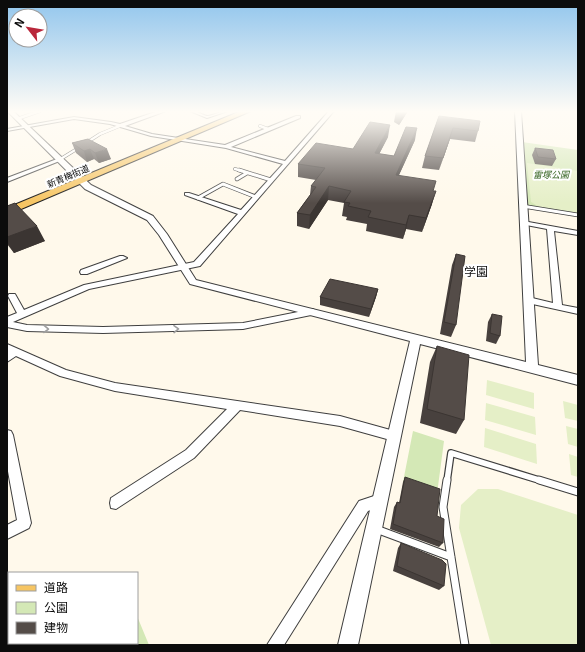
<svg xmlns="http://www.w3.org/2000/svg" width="585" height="652" viewBox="0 0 585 652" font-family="Georgia,'Noto Sans JP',serif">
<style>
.green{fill:#d4e8b6}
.pitch{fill:#e5efc7}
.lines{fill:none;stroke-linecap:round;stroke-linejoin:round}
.service-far3-casing{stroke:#3f3f3f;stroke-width:3.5}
.service-far2-casing{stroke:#3f3f3f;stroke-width:4.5}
.service-far1-casing{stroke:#3f3f3f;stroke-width:8}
.service-casing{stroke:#3f3f3f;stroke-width:9}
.minor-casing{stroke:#3f3f3f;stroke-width:2}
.tertiary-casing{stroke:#3f3f3f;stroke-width:2}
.primary-casing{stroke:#1d1d1d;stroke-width:2}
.service-far3{stroke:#fff;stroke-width:2.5}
.service-far2{stroke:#fff;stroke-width:3}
.service-far1{stroke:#fff;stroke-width:5.5}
.service{stroke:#fff;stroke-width:7}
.minor{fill:#fff;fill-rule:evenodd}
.tertiary{fill:#fff;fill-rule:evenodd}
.primary{fill:#f6c563;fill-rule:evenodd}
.wall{fill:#48413e}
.shaded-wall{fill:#3b3532}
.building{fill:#544c48;stroke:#3b3532}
.oneway{stroke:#9e9e9e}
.labels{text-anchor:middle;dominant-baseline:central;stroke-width:4;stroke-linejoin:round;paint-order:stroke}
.far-park-label{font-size:9px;font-style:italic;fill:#32621e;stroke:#fff}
.far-street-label{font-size:9px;fill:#0c0c0c;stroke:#fff}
.quarter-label{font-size:12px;fill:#0c0c0c;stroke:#fff}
</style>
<rect width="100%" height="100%" fill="#fff9eb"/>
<path class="green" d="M522,142L578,150V216L527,208Z
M413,431L444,441L437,494L403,482Z
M137,616L149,645H49L51,643H137Z"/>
<path class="pitch" d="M527,163L578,171V214L541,208L531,202Z
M487,380L534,393V409L486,395Z
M563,401L578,405V421L565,418Z
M486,403L535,417L536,435L485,420Z
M566,426L578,429V447L568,444Z
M485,428L536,444L537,464L484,447Z
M569,454L578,457V477L571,475Z
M478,489H498L578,515V645H491L459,528L461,505Z"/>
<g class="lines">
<defs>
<path id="service-far3" d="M17,119L40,111
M260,126L268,129
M86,143L100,134L122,125
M59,160L80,147
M235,169L242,171"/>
<path id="service-far2" d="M239,170L271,180
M237,179L247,173
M198,198L223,184L256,197
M522,206L578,215"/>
<path id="service-far1" d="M447,481L451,453L542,481"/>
<path id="service" d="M447,480L443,507L465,645
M539,480L578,492
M376,529L451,557"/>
<path id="minor" d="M158,111H166L125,126L152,134L225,145L296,116H300V118L231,147L285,161L329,111H334L200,266L89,289L13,322L27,325L103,327L243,323L313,309L317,312L316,314L243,329L103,333L27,331L7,327V317L17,313L8,296L9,294H15L24,310L84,285L194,262L238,214L185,195V193H189L241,210L283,164L226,148L151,136L110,124L74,119L7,131V129L74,117L111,122L120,124Z
M190,111C198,111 202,115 207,116C212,116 220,111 228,111L207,118Z
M57,159L62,160L7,182V178Z
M523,221L578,231V235L554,231L562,305L578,308V314L528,303L524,300L528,297L553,303L547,229L521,224L520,223Z
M120,256H123L127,258L87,274H81L80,272L81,270Z
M7,344L66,370L115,383L340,416L394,431L398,432L400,436L398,440L394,441L340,426L240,410L194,458L116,509L111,508L110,503L111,498L186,450L227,409L115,391L60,376L16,356L7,362Z
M7,430L11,431L13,435L31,523L29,528L7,539V525L17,520L7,466Z
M380,494L385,495L386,500L385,505L368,511L284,645H267L359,501Z"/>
<path id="tertiary" d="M7,111H13L91,185L153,216L167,234L196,280L526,362L515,111H521L538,365L578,375V385L420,344L358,645H338L410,341L190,284L159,235L147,220L85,189Z"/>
<path id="primary" d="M241,111H251L7,215V208Z"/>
</defs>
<use href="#service-far3" class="service-far3-casing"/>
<use href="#service-far2" class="service-far2-casing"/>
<use href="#service-far1" class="service-far1-casing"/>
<use href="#service" class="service-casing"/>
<use href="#minor" class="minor-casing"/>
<use href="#tertiary" class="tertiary-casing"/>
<use href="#primary" class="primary-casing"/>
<use href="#service-far3" class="service-far3"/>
<use href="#service-far2" class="service-far2"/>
<use href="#service-far1" class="service-far1"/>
<use href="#service" class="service"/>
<use href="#minor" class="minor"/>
<use href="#tertiary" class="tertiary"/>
<use href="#primary" class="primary"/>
</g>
<path class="wall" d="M396,111H408L399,125L394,122Z
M439,116L478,131L475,142L450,139L439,170L422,168L425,156Z
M388,137L379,154L394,156L415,140L399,175L433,191L432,204L422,232L406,229L403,239L366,231L367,224L346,220L347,217L342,216L344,203L328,200L309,229L297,226V213L310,195L311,186L316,180L298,177V164L353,149Z
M88,139L111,159L99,163L94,159L87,162L76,153L72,143Z
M535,148L556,159L552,166L535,164L532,155Z
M7,206L45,241L14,253L7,244Z
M456,254V325L451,337L440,334L452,265Z
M378,289L376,297L369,317L320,305V297Z
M492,314L500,336L496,344L486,341L488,322Z
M437,346L464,420L456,434L420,423L430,362Z
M405,477L437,516L443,543L439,547L390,529L394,507L397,502L399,503L403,482Z
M401,543L444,586L439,590L393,571L398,548Z"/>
<path class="shaded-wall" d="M402,111H408L399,125Z
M390,125L388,137L373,166L375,153Z
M417,128L415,140L393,188L396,175Z
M453,128L450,139L439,170Z
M90,149L94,159L87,162L84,151Z
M107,149L111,159L99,163L95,153Z
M329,186L328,200L309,229L310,215Z
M436,191L432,204L422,232L426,218Z
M409,215L406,229L403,239L406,225Z
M37,226L45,241L14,253L7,242V237Z
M378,289L376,297L369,317L371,309Z"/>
<path class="building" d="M439,116L480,121L478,131L453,128L443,158L425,156Z
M370,122L390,125L375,153L394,156L406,127L417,128L396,175L436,181L433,191H436L426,218L409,215L406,225L368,217L371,211L348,206L350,203L344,202L351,191L329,186L310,215L297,213L316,187L311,186L325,168L298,164L316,143L353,149Z
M88,139L107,149L95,153L90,149L84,151L72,143Z
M535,148L553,150L556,159L538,157Z
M15,203L37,226L7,237V206Z
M456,254L465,256L456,325L444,322Z
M330,279L378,289L371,309L320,297Z
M492,314L502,316L500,336L490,333Z
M437,346L469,355L464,420L427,409Z
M405,477L440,489L437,516L444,519L443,543L393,524L397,502L400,503Z
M401,543L442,560L446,564L444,586L397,566Z"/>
<defs><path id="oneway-chevron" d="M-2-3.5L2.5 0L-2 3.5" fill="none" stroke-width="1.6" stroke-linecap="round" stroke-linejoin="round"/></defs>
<g class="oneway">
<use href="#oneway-chevron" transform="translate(46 329) rotate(1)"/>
<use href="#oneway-chevron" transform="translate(176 329) rotate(-1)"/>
</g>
<linearGradient id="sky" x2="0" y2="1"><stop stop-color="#92c6ed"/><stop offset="0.55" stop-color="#fffcf6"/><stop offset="1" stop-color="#fffcf6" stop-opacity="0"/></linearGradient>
<rect width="585" height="203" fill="url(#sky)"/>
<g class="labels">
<g class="far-park-label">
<text x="551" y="174">雷塚公園</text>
</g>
<g class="far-street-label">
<text transform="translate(68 176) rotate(-23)">新青梅街道</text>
</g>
<g class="quarter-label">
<text x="476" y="270">学園</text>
</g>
</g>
<rect width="585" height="652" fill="none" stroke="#0c0c0c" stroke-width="16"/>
<rect x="8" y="572" width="130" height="72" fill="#ffffff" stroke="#9e9e9e"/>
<rect x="16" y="585" width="20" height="6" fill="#f6c563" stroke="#9e9e9e"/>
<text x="44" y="592" font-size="12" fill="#0c0c0c">道路</text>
<rect x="16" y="602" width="20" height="12" fill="#d4e8b6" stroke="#9e9e9e"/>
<text x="44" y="612" font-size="12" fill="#0c0c0c">公園</text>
<rect x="16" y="622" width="20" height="12" fill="#544c48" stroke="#9e9e9e"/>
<text x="44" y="632" font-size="12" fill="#0c0c0c">建物</text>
<g transform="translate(28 28) rotate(301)"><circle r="19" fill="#ffffff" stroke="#9e9e9e"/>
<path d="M0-3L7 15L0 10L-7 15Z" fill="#b9273b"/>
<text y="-6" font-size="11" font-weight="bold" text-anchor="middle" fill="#0c0c0c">N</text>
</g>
</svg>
